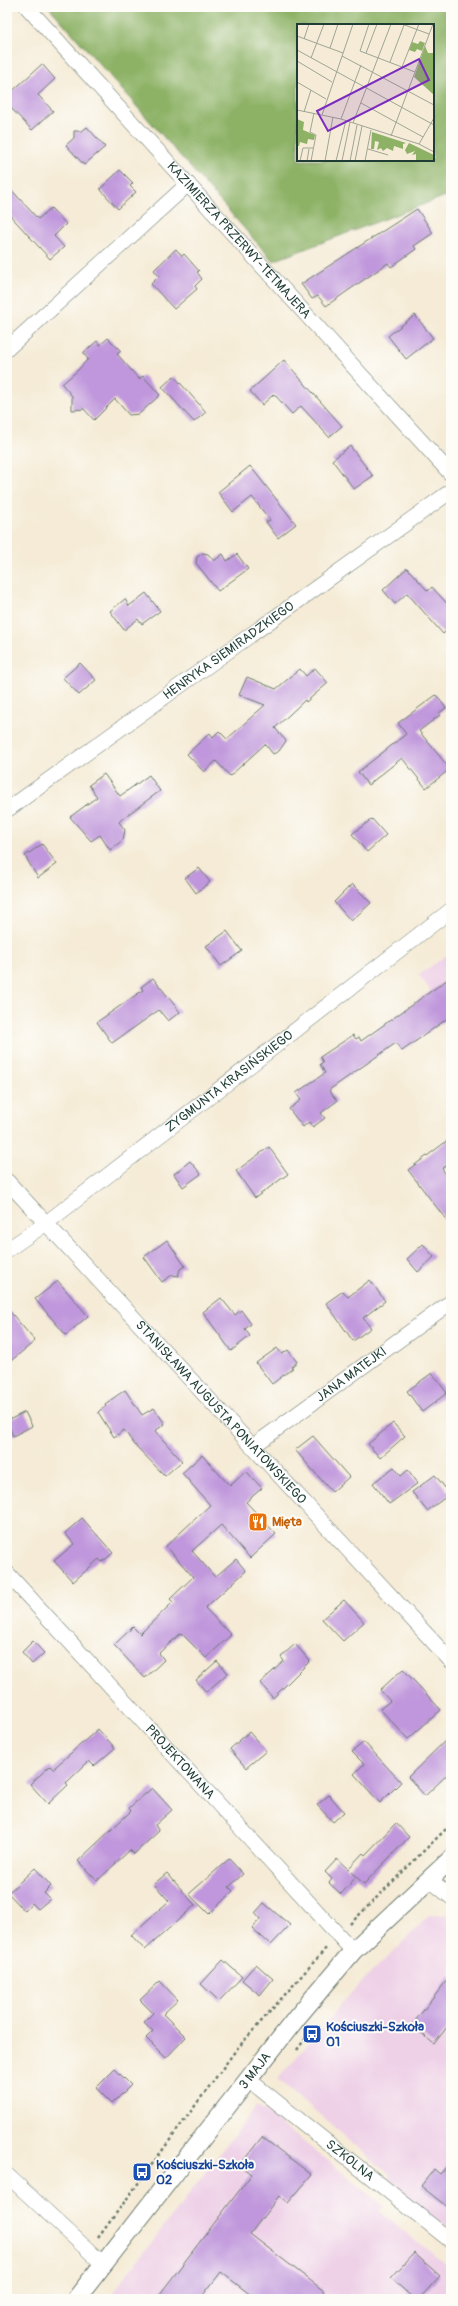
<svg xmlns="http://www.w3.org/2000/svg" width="458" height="2306" viewBox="0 0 458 2306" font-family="Pangolin,sans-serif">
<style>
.built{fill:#eed0e7}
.forest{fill:#8db266;stroke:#56784d;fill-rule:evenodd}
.building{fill:#c097dc}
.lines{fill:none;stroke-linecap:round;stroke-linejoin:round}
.minor-casing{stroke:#6a7a6d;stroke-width:16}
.tertiary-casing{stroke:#6a7a6d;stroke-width:20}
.path{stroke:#6a7a6d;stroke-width:2.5;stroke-dasharray:3 3;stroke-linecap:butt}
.minor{stroke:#fff;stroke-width:15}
.tertiary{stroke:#fff;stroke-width:18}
.labels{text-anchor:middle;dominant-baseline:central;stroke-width:4;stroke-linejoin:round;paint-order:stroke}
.street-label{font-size:13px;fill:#1f3d34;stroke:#fdfcf7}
.food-label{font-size:13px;font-weight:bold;fill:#c56008;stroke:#fdfcf7;text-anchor:start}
.transit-label{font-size:13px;font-weight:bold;fill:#164399;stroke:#fdfcf7;text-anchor:start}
.inset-road{fill:none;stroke:#9fa595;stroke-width:1}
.view{fill:#7b2cbf;fill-opacity:0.15;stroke:#7b2cbf;stroke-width:2}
.inset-edge{fill:none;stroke:#1f3d34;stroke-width:2}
</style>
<rect width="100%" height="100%" fill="#fdfcf7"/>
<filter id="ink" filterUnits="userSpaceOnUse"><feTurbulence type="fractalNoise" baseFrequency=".025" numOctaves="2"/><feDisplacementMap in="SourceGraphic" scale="8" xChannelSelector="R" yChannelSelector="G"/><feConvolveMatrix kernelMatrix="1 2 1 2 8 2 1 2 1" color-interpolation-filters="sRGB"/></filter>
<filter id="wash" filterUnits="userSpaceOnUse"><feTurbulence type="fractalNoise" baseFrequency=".012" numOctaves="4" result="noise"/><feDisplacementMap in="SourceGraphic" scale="16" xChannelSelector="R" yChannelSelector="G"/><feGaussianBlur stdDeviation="0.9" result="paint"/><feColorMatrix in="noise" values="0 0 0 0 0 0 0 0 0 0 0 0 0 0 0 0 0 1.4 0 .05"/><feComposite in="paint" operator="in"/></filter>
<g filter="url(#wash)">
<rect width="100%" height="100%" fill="#f5ebd6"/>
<path class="built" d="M451,952V1019L419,975Z
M448,1914L451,1917V2058L445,2066L451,2072V2230L386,2182L390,2175L278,2079L352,1992L429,1916Z
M257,2105L384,2206L380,2212L451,2268V2299H108Z"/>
<path class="forest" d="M49,7H451V194L273,261ZM298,25H433V160H298Z"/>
<g id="blocks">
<path class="building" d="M42,64L55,79L38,95L53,111L32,130L7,104V96Z
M87,127L105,147L84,165L66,145L74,138V131H82Z
M120,170L133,183L130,186L136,192L118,209L100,189Z
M7,185L38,219L51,208L66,224L54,236L64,247L50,259L7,212Z
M417,209L433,233L414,246L416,249L391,267L388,263L326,306L318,296L312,299L301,284Z
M176,249L182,256L184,254L199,271L197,272L202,279L195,286L197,289L174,309L151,284L159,276L154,270Z
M415,315L433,338L406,359L388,336Z
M108,338L121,351L117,354L139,379L143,376L160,395L139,414L129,415L115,399L94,420L84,409L72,410V396L62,384L76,372L88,359L83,353L97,341L100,345Z
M284,360L342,426L329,437L301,406L292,414L274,394L262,405L250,391Z
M174,376L206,412L194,422L162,387Z
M350,446L373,476L354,489L332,460Z
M250,466L296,524L278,538L266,522L270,520L252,497L233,512L218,492Z
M203,553L208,554L214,561L223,554L227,561L237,554L248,569L218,591L196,563L197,557Z
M407,568L428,591L432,587L451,608V627L443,634L407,593L395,604L383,590Z
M146,593L160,611L142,624L138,619L124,630L110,611L125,599L129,606Z
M80,663L96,680L79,695L63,678Z
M315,668L328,683L306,702L305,700L275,728L286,741L279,751L273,754L265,744L230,776L216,761L204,772L187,754L210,733L213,737L219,731L227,739L265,705L239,695L247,677L276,689L300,669L306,676Z
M436,695L446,708L439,713L440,715L419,731L450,769L426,788L402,758L368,785L358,772L406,734L398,723Z
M104,774L120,796L149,775L160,791L123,818L119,822L125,830L123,840L110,850L100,835L91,841L70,817L97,797L89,785Z
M372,819L386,835L367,852L352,834Z
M42,844L57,864L38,878L25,856Z
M199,868L210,882L196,893L185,878Z
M352,884L371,903L351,921L334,902Z
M227,931L242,951L221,966L206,946Z
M451,977V1016L402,1051L396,1043L329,1090L337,1101L321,1113L325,1118L313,1127L309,1122L303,1127L289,1109L301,1100L296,1093L325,1073L320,1064L323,1062L320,1057L353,1035L356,1039L359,1037L361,1041Z
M153,978L180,1012L168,1021L159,1010L112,1043L97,1022L143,990L141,987Z
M451,1138V1162L442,1169L451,1181V1226L408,1170Z
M269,1147L288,1174L255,1198L236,1171Z
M190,1161L201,1174L183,1187L174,1174Z
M167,1240L185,1266L180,1269L178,1276L172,1275L162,1282L144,1257Z
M423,1244L434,1257L418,1272L407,1259Z
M370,1280L385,1301L363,1318L371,1328L353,1341L326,1303L343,1291L348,1297Z
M58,1281L88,1316L66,1335L35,1299Z
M221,1298L235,1315L241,1310L251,1324L245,1329L250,1336L231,1351L203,1312Z
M7,1308L35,1341L7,1364Z
M277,1348L282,1354L288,1350L297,1362L291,1367L293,1368L272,1384L256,1363Z
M432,1373L447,1393L422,1412L407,1391Z
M125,1390L142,1415L154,1408L165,1424L155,1431L182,1461L165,1476L134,1444L124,1430L114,1437L98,1412L106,1406L105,1404Z
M25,1412L32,1426L13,1436L7,1421Z
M393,1423L405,1436L380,1458L368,1444Z
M313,1436L349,1477L332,1492L295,1450Z
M202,1455L230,1486L246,1471L262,1488L246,1502L276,1534L250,1558L221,1525L192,1551L215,1577L236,1559L246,1571L205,1608L231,1635L206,1658L181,1633L159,1653L164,1660L145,1678L114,1645L133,1627L140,1634L173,1602L170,1599L193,1577L166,1546L210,1505L182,1473Z
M394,1467L401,1476L408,1470L418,1483L389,1504L373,1483Z
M435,1475L450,1494L427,1511L412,1492Z
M82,1518L113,1553L102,1562L99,1559L73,1582L54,1561L74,1544L65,1533Z
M344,1600L364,1622L343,1641L322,1619Z
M33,1641L44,1653L32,1664L22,1652Z
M295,1644L310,1661L273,1698L260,1683L284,1661L281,1657Z
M217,1661L228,1673L206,1692L196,1680Z
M403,1669L441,1710L408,1739L380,1709L390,1701L380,1690Z
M98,1729L115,1748L94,1766L89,1761L66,1783L68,1785L48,1804L30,1784L50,1766L53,1769Z
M249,1732L266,1751L246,1768L230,1749Z
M451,1735V1771L425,1796L408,1777Z
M364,1742L401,1782L380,1803L354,1774L364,1764L352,1752Z
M152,1788L172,1810L155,1825L159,1831L134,1854L130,1850L97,1881L78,1861L131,1811L129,1808Z
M329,1795L344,1812L333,1822L317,1805Z
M396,1823L409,1837L364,1884L351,1872L356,1877L341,1894L329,1883L332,1879L325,1872L337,1859L348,1869L363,1853L365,1855Z
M229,1859L243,1874L229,1887L233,1891L209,1914L189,1894Z
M35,1868L51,1886L44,1893L50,1899L38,1909L32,1903L25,1911L8,1893Z
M167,1873L195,1905L145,1950L131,1935L169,1901L154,1884Z
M264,1903L290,1925L271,1945L252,1928L260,1919L255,1913Z
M223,1960L242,1977L219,2001L201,1984Z
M256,1964L273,1979L260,1995L242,1980Z
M451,1975V2022L434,2044L412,2025Z
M160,1981L178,2000L163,2014L186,2037L166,2058L146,2038L153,2031L144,2022L153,2013L140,2000Z
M115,2069L131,2085L112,2104L96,2088Z
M262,2137L312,2175L288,2203L279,2196L250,2234L324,2291L318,2299H256L221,2272L200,2299H156L252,2174L240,2165Z
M451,2161V2210L421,2186L434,2169L440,2174Z
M414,2253L440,2276L419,2299H414L391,2278Z"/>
</g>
</g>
<g filter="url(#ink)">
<use href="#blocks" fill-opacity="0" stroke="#6a7a6d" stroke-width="1"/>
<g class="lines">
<defs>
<g id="minor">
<path id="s1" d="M27,7L451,474"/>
<path d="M7,349L188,184"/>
<path id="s2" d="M7,810L451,491"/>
<path id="s3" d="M7,1181L451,1661"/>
<path id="s4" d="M7,1250L45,1224L451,910"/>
<path id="s5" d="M252,1447L451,1302"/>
<path id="s6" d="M7,1573L353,1951"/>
<path d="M429,1879L451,1897"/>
<path id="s7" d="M249,2080L451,2241"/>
<path d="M7,2175L103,2264"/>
</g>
<g id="tertiary">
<path id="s8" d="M76,2299L298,2016L353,1951L451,1859"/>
</g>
</defs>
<use href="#minor" class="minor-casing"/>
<use href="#tertiary" class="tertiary-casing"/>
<path class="path" d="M350,1924L451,1824
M297,2050L307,2036
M98,2238L236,2050L327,1947"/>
<use href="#minor" class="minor"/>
<use href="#tertiary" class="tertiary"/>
</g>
</g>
<defs>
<symbol id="restaurant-square" viewBox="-11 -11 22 22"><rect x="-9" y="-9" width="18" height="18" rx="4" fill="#e8710a" stroke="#fdfcf7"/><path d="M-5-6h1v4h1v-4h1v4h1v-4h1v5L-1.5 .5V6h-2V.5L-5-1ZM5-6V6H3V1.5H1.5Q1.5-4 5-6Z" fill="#fff"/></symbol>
<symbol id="bus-square" viewBox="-11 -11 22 22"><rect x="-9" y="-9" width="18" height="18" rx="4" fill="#1a4fb4" stroke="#fdfcf7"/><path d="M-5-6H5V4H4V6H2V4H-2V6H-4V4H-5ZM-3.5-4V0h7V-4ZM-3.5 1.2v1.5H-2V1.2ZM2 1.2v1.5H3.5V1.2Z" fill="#fff"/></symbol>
</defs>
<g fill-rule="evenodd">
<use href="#restaurant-square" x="247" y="1511" width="22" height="22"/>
<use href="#bus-square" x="301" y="2023" width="22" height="22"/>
<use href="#bus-square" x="131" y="2161" width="22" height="22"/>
</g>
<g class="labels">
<g class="street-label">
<text stroke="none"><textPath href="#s1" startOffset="315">KAZIMIERZA PRZERWY-TETMAJERA</textPath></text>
<text stroke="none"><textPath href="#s2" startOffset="273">HENRYKA SIEMIRADZKIEGO</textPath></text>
<text stroke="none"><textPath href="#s4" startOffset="279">ZYGMUNTA KRASIŃSKIEGO</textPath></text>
<text stroke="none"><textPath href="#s5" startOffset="123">JANA MATEJKI</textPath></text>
<text stroke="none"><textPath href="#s3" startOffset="315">STANISŁAWA AUGUSTA PONIATOWSKIEGO</textPath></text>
<text stroke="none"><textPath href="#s6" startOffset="256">PROJEKTOWANA</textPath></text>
<text stroke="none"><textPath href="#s8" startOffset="290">3 MAJA</textPath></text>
<text stroke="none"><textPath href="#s7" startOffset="129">SZKOLNA</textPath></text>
</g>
<g class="food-label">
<text x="272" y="1522">Mięta</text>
</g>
<g class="transit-label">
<text x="326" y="2027">Kościuszki-Szkoła<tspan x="326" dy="15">01</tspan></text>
<text x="156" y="2165">Kościuszki-Szkoła<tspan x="156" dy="15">02</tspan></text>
</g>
</g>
<g transform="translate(297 24)">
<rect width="137" height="137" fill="#f5ebd6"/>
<path d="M123,17L128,19L125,27L120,25L118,28L112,26L115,18L121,20ZM128,22L131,29H137V71L117,53ZM0,95L7,98L6,106L18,111L17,116L11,115L10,120L3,118L2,122H0ZM75,108L109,119L106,120V125L97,122L96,127L90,124L86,127L84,124L80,126L82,118L78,117L77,125H74ZM112,119L137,131V137H119V130L115,131L118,127L110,130L108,126Z" fill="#8db266"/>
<path class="inset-road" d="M72,0L63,27L118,48M105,0L132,10M0,12L46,29M7,15L12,0M33,24L41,0M0,26L137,101M69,29L80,0M45,32L137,81M14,34L27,0M0,37L35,58M93,38L107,1M105,43L122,0M0,58L29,75M64,79L126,113M0,86L44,95L122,120L137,128M7,88L14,66M25,91L56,0M44,95L64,41M56,99L94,0M94,112L136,0M122,120L137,94M71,125L91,131M3,137L6,124H16M10,137L12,125M14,137L19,111L13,108L17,89M28,137L36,93M39,137L49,96M45,137L53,98M53,137L60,101M58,137L65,102M68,137L74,106"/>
<path class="view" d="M122,35L132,56L31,107L20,87Z"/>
<rect width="137" height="137" class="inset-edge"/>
</g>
<rect width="458" height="2306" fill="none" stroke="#fdfcf7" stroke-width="24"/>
</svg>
